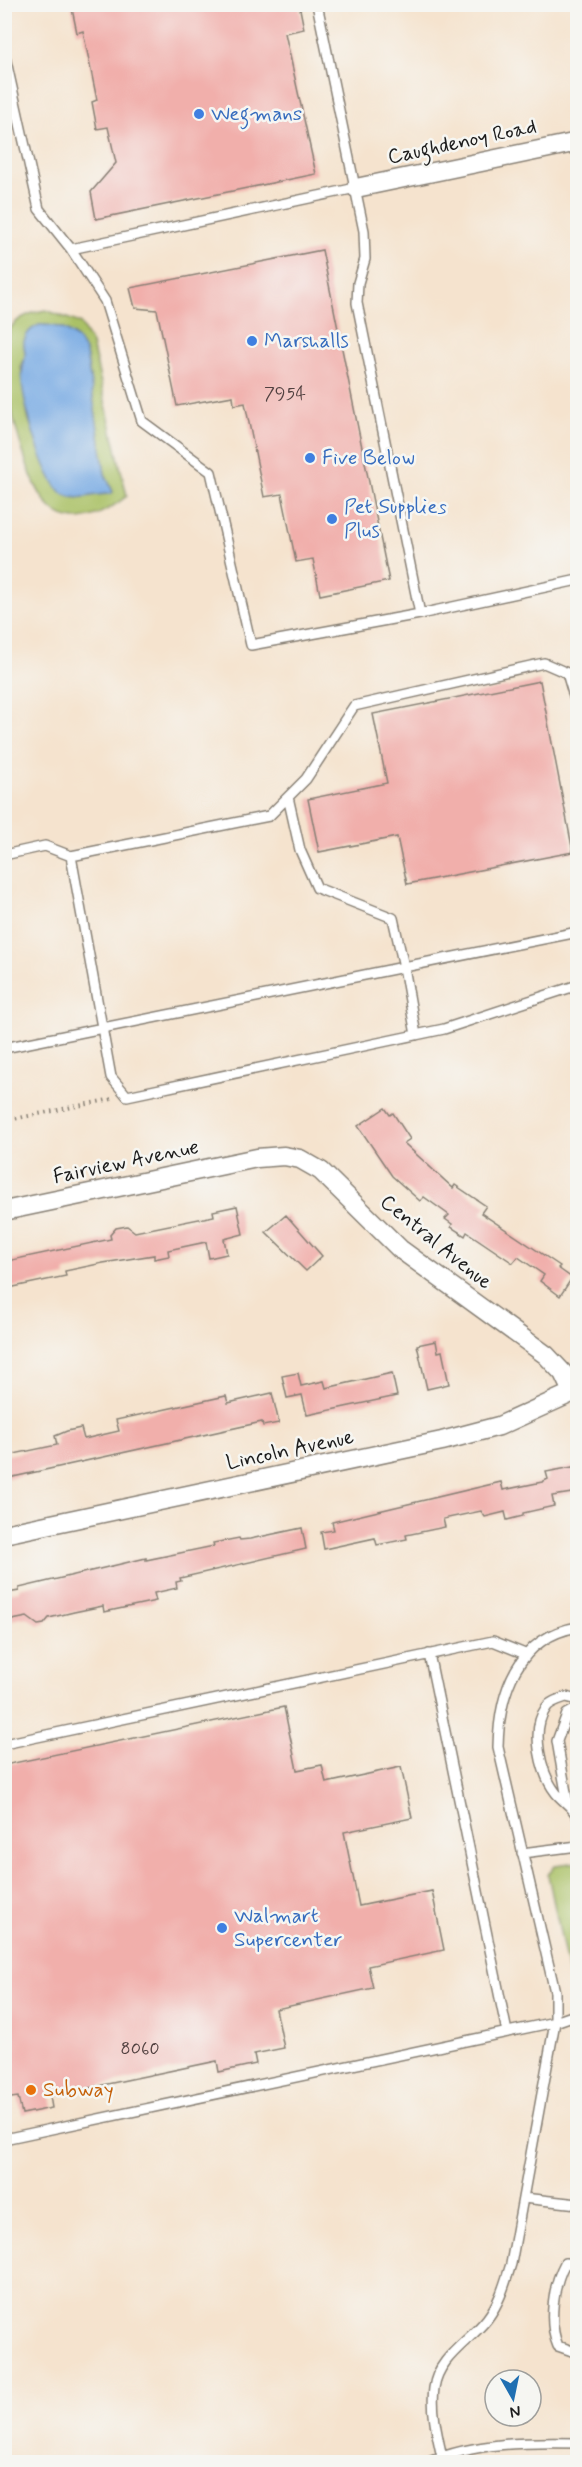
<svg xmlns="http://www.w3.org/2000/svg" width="582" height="2467" viewBox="0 0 582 2467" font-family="Mynerve,sans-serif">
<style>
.green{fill:#aac166;stroke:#636e41;stroke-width:1.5;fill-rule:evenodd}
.water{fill:#76a9e3;stroke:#496280;stroke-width:1.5}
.building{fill:#f1afab}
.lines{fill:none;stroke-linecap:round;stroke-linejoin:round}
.service-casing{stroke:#888075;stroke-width:12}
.minor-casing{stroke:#888075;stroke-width:21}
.path{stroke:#888075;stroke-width:4;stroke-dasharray:1.5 4.5;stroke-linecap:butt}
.service{stroke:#fff;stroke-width:9}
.minor{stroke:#fff;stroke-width:18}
.shop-dot{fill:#3f7fe0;stroke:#f6f6f2;stroke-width:2}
.food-dot{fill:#e8710a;stroke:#f6f6f2;stroke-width:2}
.labels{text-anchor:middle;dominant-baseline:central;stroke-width:5;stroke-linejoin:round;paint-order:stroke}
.number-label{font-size:18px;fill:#514140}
.shop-label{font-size:21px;fill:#366cbe;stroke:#f6f6f2;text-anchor:start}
.street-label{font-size:21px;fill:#1c1c1c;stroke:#f6f6f2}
.food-label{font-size:21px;fill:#c56008;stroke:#f6f6f2;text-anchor:start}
</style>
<rect width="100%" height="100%" fill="#f6f6f2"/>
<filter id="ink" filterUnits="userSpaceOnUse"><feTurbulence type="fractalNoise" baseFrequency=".0167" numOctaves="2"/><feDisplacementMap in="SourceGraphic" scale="12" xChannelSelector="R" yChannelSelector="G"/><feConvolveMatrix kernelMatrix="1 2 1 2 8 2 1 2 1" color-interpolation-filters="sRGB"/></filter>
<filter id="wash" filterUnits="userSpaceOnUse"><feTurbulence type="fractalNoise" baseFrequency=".008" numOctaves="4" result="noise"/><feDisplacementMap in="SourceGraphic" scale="24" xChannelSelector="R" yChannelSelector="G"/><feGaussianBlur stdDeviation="1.35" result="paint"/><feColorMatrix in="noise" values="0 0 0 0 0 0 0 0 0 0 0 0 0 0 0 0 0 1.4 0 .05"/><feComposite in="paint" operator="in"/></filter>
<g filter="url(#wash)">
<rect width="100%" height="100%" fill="#f5e3ce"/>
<path class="green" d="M46,310L80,323L92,344L127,496C55,553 35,495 17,432C10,407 0,353 10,329C18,316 33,312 46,310ZM39,325C60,324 78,333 86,353L105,474L113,492L92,495L38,446L28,417L21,367Z
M578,1862V2001H577L573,1994L548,1875L555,1865Z"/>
<path class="water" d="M39,325C60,324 78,333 86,353L105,474L113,492L110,494C95,493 79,502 65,495C45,484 23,404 22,381C21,369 25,362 25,354C25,349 23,346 24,341C27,332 31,329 39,325Z"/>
<g id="blocks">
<path class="building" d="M71,4H299L304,29L285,33L316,174L96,219L91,192L116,163L108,127L97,129L92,102L97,100L83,31L77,33Z
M322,250L389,581L320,595L313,559L296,562L282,494L264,497L245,403L234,405L233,396L177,406L157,310L135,308L130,288Z
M540,681L573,852L407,884L397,837L319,852L308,799L387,783L373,714Z
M385,1108L390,1115L393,1113L410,1139L404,1143L453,1188L455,1185L486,1206L481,1213L560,1266L558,1268L572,1278L560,1296L540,1281L544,1275L518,1257L513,1263L467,1232L465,1236L451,1227L452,1224L445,1219L449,1215L424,1197L420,1201L392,1176L358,1126Z
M237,1206L243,1234L224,1239L227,1254L209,1258L206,1242L168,1250L169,1256L154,1259V1255L103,1263L65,1271L66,1276L4,1289L7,1261L111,1239L110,1235L116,1228L127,1226L135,1232L214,1216L213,1211Z
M286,1215L322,1256L306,1271L266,1232Z
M436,1341L438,1352L442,1351L449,1384L427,1389L417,1345Z
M298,1373L301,1386L324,1381L326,1388L392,1373L397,1396L307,1415L302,1395L287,1398L282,1376Z
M272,1393L279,1423L263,1426L262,1422L4,1479V1456L57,1445L55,1436L67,1431L81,1428L84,1439L119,1431L116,1420L226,1396L228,1403Z
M578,1466V1492L552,1496L554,1506L523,1513V1516L507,1520L505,1512L485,1517L481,1511L443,1519L445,1527L406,1535L407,1539L377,1545L375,1538L324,1549L321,1532L334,1530L332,1522L501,1482L503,1490L542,1482L548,1479L546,1472Z
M302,1528L306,1549L180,1578L181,1581L176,1582L177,1588L154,1593L156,1601L104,1612L103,1606L74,1612L49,1618L44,1624L38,1625L27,1617L12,1620L7,1593L19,1591V1588L146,1558V1560L214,1546L213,1543L239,1538L240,1540L250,1539Z
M284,1707L297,1770L322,1765L326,1783L401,1767L412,1818L344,1832L359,1906L432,1891L444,1950L368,1966L373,1988L276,2009L284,2048L254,2054L256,2064L219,2072L217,2061L50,2096L52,2108L22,2114L18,2097L4,2099V1765Z"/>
</g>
</g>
<g filter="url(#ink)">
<use href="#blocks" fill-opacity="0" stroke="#888075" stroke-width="1.5"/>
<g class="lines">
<defs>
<path id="service" d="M317,4L364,231L365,259L358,283L357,303L420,614L578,580
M4,52L39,209L71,249L105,301L142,421L211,472L251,645L420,614
M71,249L356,188
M578,710L567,673L544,663L354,706L306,779L269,816L71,856L111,1077L127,1096L444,1029L578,985
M288,797L300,850L317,888L393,918L404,967L578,932
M4,855L45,846L71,856
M4,1048L404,967L416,1035
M429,1654L507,2032
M578,1700L566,1697C560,1699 549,1702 546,1708C530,1730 541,1774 556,1793C564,1803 573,1806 578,1818
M4,1744L493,1641L525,1654
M568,1804L557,1741L567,1714L578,1708
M522,1853L578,1846
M4,2139L555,2022L578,2014
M523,2198L578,2204
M578,2264L565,2263C553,2285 548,2323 558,2346L578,2353
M442,2457C437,2435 431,2410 434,2388C438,2357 470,2341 487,2319C500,2302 505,2283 511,2264L555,2022V1992L498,1747C499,1693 517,1637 578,1627
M429,2462C475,2442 529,2442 578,2443"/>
<path id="minor" d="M356,188L578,142
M4,1211L257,1158L284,1156L300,1159L321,1171L400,1249L546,1355L563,1373L572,1392
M4,1534L442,1441L499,1426L578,1390"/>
</defs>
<use href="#service" class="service-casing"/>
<use href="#minor" class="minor-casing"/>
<path class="path" d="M4,1121L112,1099"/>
<use href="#service" class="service"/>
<use href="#minor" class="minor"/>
</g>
</g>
<g class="shop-dot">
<circle cx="199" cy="114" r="6"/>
<circle cx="252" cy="341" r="6"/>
<circle cx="310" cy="458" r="6"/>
<circle cx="332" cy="519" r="6"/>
<circle cx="222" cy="1928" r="6"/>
</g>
<circle class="food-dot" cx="31" cy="2090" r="6"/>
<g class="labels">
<g class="number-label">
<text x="285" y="394">7954</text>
<text x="140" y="2049">8060</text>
</g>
<g class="shop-label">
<text x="211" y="114">Wegmans</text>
<text x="264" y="341">Marshalls</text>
<text x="322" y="458">Five Below</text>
<text x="344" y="507">Pet Supplies<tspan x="344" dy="24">Plus</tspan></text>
<text x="234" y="1916">Walmart<tspan x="234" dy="24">Supercenter</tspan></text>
</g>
<g class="street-label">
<text transform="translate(462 142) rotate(-12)">Caughdenoy Road</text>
<text transform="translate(126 1162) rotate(-12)">Fairview Avenue</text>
<text transform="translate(436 1242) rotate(39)">Central Avenue</text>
<text transform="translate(290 1450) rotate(-12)">Lincoln Avenue</text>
</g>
<g class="food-label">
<text x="43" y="2090">Subway</text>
</g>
</g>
<rect width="582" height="2467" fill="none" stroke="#f6f6f2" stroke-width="24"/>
<g transform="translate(513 2398) rotate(171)"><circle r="28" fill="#f6f6f2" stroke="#9f9f9c" stroke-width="1.5"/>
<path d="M0-4.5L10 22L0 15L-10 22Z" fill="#1f6fb2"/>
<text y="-9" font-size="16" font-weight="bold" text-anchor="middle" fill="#1c1c1c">N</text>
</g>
</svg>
